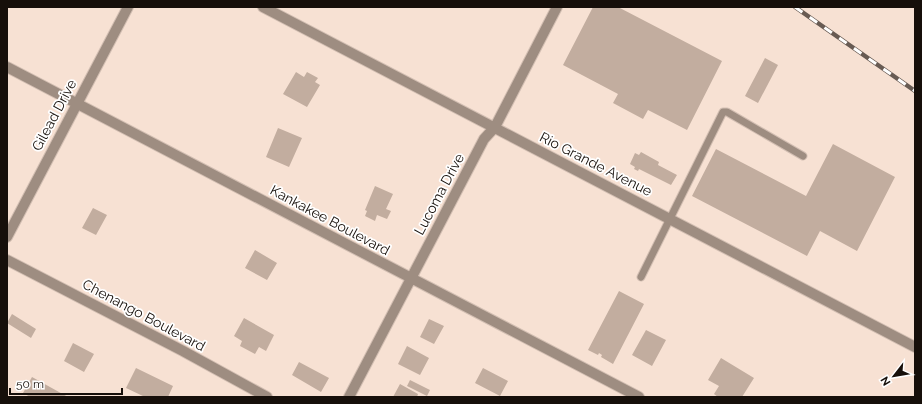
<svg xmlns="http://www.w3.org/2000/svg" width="922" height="404" viewBox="0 0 922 404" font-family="Raleway,sans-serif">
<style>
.building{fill:#c2ad9f}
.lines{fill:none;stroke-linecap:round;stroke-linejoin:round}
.service-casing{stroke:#d3bfb3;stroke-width:9}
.minor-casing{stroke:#d3bfb3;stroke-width:12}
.service{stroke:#9e8d81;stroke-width:7}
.minor{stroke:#9e8d81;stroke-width:10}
.rail-casing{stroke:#685b53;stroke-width:4.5}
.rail{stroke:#fff;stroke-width:3;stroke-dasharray:9;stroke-linecap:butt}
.labels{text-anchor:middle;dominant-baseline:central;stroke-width:3.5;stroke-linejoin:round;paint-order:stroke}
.street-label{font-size:14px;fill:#160f0a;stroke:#fff}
</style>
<rect width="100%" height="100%" fill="#f7e1d3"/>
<path class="building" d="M593,7H618L722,61L687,130L648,110L643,119L613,103L618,94L563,65Z
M765,58L778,65L758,103L745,96Z
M296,72L304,77L307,72L318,78L315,82L320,85L307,107L283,94Z
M278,128L302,138L289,167L266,157Z
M833,144L895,177L857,251L820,231L807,256L692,196L716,149L806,196Z
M641,152L659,162L658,165L677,175L671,185L639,169L638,171L634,169L635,167L630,164L635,153L639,155Z
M375,186L393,194L386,209L391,211L387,219L377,215L375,221L365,216L367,211L365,210Z
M93,208L107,215L96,235L82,228Z
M255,250L277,263L267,280L245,268Z
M619,291L644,304L613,364L601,357L602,355L599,353L598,355L588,350Z
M12,314L36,329L31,338L7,323Z
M244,318L274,335L266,351L259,347L255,354L240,346L242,341L234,336Z
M429,319L444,326L434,344L420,337Z
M646,330L666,340L652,366L632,355Z
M73,343L94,354L84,372L64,361Z
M407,346L429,358L420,375L398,364Z
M721,358L754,378L742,397H718L714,394L719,386L708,380Z
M299,362L329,378L321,392L292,375Z
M136,368L173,386L168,397H145L126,388Z
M483,368L508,381L500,396L475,383Z
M32,377L68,397H30L23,393Z
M410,380L430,390L427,396L407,386Z
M400,384L418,394L417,397H393Z"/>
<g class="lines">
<defs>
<path id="service" d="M641,277L723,112H727L803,156"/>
<path id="minor" d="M263,7L915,347
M7,67L639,397
M7,237L128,7
M7,260L183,351L267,397
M349,397L484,139L495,127L557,7"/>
</defs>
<use href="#service" class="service-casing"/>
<use href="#minor" class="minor-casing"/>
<use href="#service" class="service"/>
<use href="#minor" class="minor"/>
<defs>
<path id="rail" d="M795,7L915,91"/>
</defs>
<use href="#rail" class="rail-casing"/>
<use href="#rail" class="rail"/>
</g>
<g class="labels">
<g class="street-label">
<text transform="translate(54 115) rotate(-62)">Gilead Drive</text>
<text transform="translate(596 164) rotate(27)">Rio Grande Avenue</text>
<text transform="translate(439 194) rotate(-62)">Lucoma Drive</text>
<text transform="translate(330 220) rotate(28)">Kankakee Boulevard</text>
<text transform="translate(144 315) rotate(28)">Chenango Boulevard</text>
</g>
</g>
<rect width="922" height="404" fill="none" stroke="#160f0a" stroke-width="16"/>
<g transform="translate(894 376) rotate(239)" stroke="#ffffff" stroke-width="3" paint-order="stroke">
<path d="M0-3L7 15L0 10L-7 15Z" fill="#160f0a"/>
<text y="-6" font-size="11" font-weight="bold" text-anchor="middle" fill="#160f0a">N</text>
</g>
<path d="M10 388v6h112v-6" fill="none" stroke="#160f0a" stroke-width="2"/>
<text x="16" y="388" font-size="12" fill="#160f0a" stroke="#ffffff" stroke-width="3" paint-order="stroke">50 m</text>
</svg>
